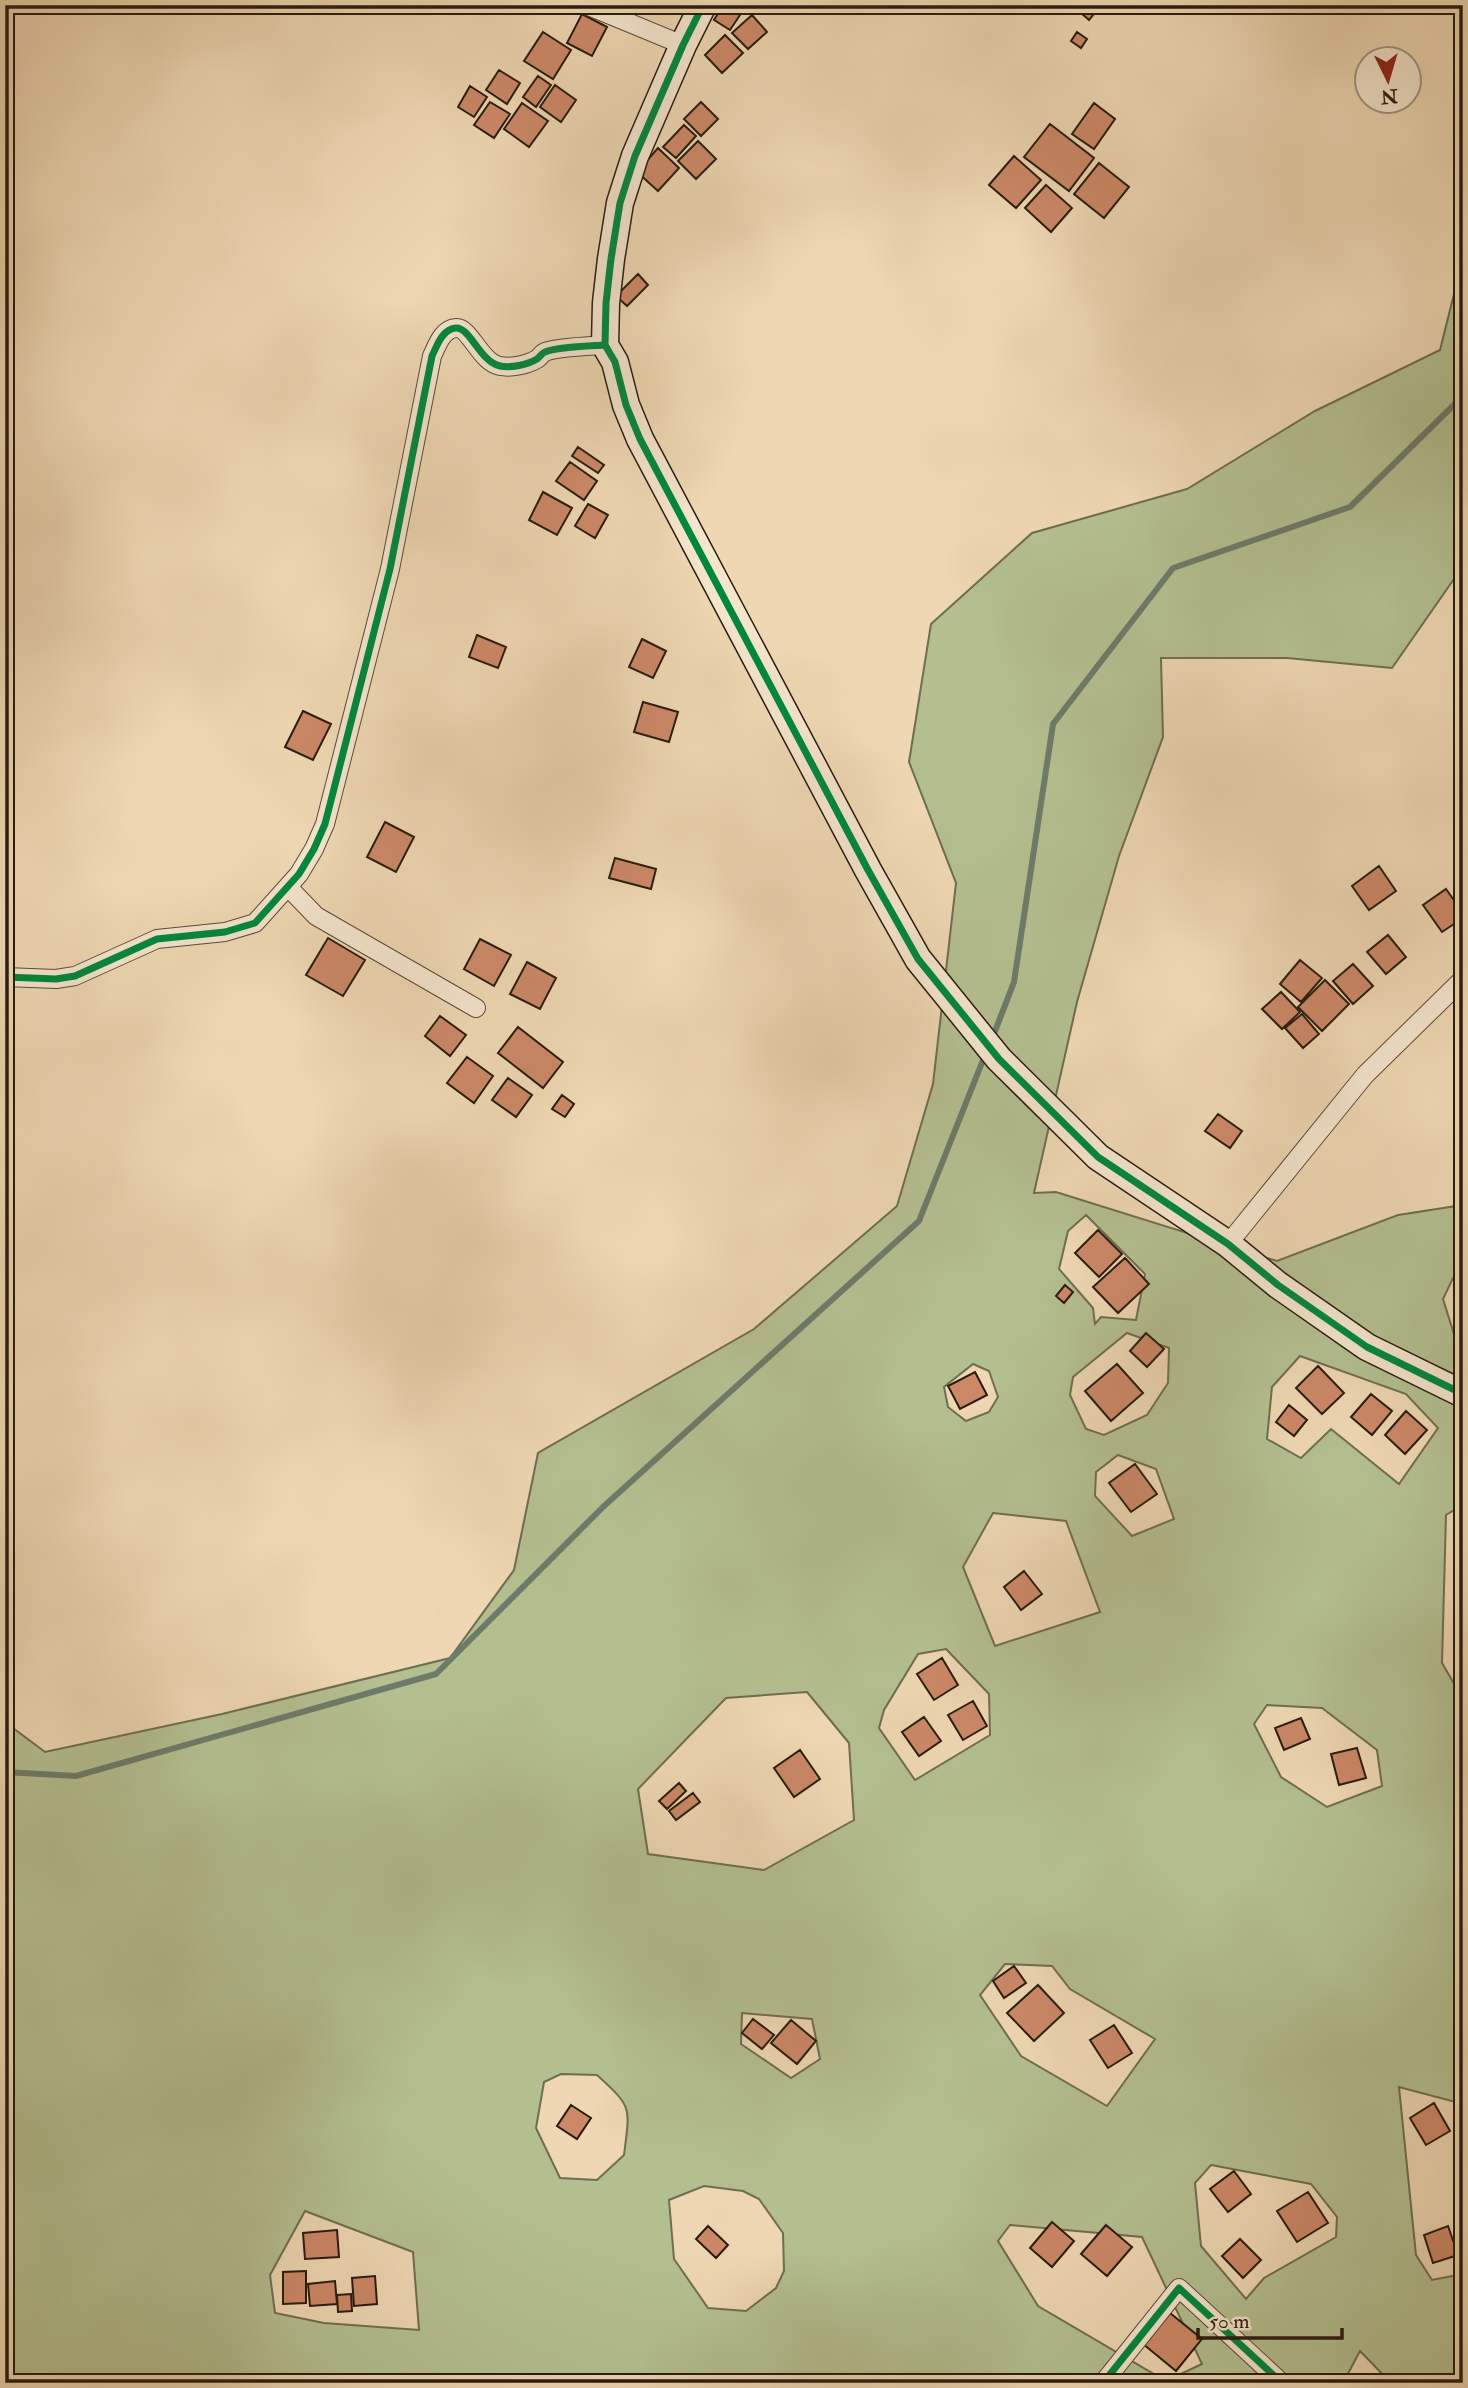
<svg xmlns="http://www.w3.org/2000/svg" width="1468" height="2388" viewBox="0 0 1468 2388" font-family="'IM FELL Double Pica',serif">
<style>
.green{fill:#b4bf90;stroke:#6e6e50;stroke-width:2;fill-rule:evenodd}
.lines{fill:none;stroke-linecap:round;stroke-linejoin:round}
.stream{stroke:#6d7b6b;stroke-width:6}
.building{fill:#cc8867;stroke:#281c10;stroke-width:2}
.street-casing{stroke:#5a4b38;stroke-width:20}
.secondary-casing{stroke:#281c10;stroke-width:29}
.street{stroke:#f4e5cd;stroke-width:18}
.secondary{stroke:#f4e5cd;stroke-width:26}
.cycleway-casing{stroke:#f4e5cd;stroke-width:11}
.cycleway{stroke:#00873e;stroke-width:7}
</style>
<rect width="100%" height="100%" fill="#eed7b2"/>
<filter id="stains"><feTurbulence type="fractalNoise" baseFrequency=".00286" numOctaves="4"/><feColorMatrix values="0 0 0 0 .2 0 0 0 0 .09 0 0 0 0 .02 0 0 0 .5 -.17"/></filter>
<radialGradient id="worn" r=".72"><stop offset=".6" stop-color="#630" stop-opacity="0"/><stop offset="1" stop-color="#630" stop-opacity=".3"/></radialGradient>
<path class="green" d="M1463,258V566L1392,668L1287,658H1161L1163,737L1119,856L1077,1002L1034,1193L1056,1192L1277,1261L1398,1215L1463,1205V1275L1453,1278L1443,1299L1463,1363V1505L1446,1515L1442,1663L1463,1699V2104L1399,2087L1416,2255L1432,2280L1463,2274V2383H1391L1360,2351L1343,2383H5V1722L45,1752L222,1714L450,1658L514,1570L538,1453L754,1329L897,1206L933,1084L956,883L909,762L931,624L1032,533L1187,489L1315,411L1440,350ZM1086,1215L1145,1274L1136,1320L1101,1317L1095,1324L1093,1308L1059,1269L1068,1231ZM1127,1333L1169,1348L1168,1383L1147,1415L1104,1435L1086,1429L1070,1395L1073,1377ZM1300,1356L1406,1394L1438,1428L1399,1484L1331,1429L1301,1458L1267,1439L1272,1387ZM973,1364L989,1371L998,1397L989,1412L966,1421L948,1407L944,1387ZM1118,1455L1156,1469L1174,1519L1132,1536L1095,1496L1096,1472ZM993,1513L1066,1521L1100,1612L995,1646L963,1567ZM946,1649L989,1694L990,1735L915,1780L879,1728L884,1710L918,1654ZM807,1692L849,1743L854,1820L764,1870L648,1854L638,1789L726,1698ZM1267,1705L1322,1708L1377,1750L1382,1786L1327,1807L1281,1777L1254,1724ZM1005,1964L1052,1966L1070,1989L1155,2039L1107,2106L1021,2056L980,1995ZM742,2013L812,2019L820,2059L791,2078L741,2044ZM561,2074L597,2075C633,2108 630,2106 624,2155L597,2180L560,2178L536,2128L544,2082ZM1211,2165L1311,2184L1337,2217L1336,2237L1264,2278L1246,2299L1201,2246L1195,2183ZM704,2186L743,2191L759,2199L783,2233L784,2271L776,2288L746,2311L708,2308L674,2259L669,2200ZM305,2211L413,2252L419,2330L324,2323L275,2313L270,2275ZM1010,2225L1142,2237L1202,2364L1166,2381L1038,2306L998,2241Z"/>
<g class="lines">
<path class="stream" d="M992,1039L1014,982L1053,724L1173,568L1350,507L1463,396
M5,1772L76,1776L436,1674L603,1507L919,1221L985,1055"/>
</g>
<path class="building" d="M723,5L746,6L730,30L714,20Z
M1072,5H1101L1089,20Z
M582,14L607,27L592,56L567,43Z
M752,15L767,32L748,49L732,33Z
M543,32L571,50L553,79L524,61Z
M1077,32L1087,39L1081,48L1071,41Z
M725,35L743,53L722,73L705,55Z
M499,70L520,83L507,104L486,90Z
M538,76L551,85L536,107L523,97Z
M555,85L576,100L561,122L540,107Z
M470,86L487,97L474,117L458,107Z
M490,102L510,114L494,138L474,125Z
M701,102L718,119L701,136L684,119Z
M522,103L548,121L529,147L504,129Z
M1094,103L1115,119L1094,149L1072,134Z
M1050,124L1094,158L1069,191L1024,157Z
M684,125L696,136L676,158L663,147Z
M698,141L716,159L696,179L678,161Z
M658,148L679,168L658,191L637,172Z
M1014,156L1041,180L1016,208L989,185Z
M1099,163L1129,187L1104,218L1074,194Z
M1046,185L1072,208L1051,232L1025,208Z
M638,274L648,285L627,306L616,296Z
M578,447L604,465L598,473L572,456Z
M570,462L597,481L584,500L556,481Z
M543,492L572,508L557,535L529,520Z
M588,504L608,515L595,538L575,526Z
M477,635L506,647L498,668L469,657Z
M642,639L666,651L653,678L629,667Z
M643,702L678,712L669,742L634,732Z
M303,711L331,724L313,760L285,747Z
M385,822L414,837L396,872L367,857Z
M615,858L656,869L651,889L609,878Z
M1379,866L1396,891L1369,910L1352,886Z
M1446,889L1463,913V918L1442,932L1423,905Z
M1388,935L1406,957L1386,974L1367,952Z
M328,938L365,960L343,996L306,975Z
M480,939L511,955L494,986L464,969Z
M1300,960L1322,978L1301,1002L1280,984Z
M527,962L556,978L540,1009L510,994Z
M1353,964L1373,986L1353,1004L1333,981Z
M1325,980L1349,1004L1322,1031L1298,1007Z
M1281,992L1300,1012L1282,1029L1262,1009Z
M1302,1014L1319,1034L1303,1048L1285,1028Z
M440,1016L466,1035L450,1056L425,1036Z
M518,1027L563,1062L543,1088L498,1053Z
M467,1057L493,1076L474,1103L447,1083Z
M508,1078L532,1095L516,1117L492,1100Z
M562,1095L574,1104L565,1117L552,1109Z
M1218,1114L1242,1131L1230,1148L1205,1131Z
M1098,1230L1122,1254L1099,1277L1075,1253Z
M1125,1258L1149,1284L1118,1313L1093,1287Z
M1065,1285L1073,1292L1064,1303L1056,1296Z
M1146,1333L1164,1349L1147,1367L1130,1351Z
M1117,1364L1143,1393L1111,1421L1085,1391Z
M1318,1366L1344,1393L1322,1414L1296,1388Z
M975,1372L987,1395L960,1409L948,1386Z
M1371,1394L1392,1411L1372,1435L1351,1417Z
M1289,1405L1307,1420L1294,1436L1276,1422Z
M1406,1411L1427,1430L1405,1454L1385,1435Z
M1135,1464L1157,1494L1131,1512L1109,1483Z
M1024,1571L1042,1594L1021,1610L1004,1587Z
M942,1658L958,1685L934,1700L917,1674Z
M973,1701L987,1726L963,1740L948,1715Z
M924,1717L941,1741L919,1756L902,1732Z
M1301,1718L1310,1739L1284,1750L1275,1728Z
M1357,1748L1366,1778L1339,1785L1331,1754Z
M800,1750L820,1779L794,1797L774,1768Z
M679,1783L686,1791L667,1809L659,1801Z
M693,1793L700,1802L676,1820L669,1811Z
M1014,1966L1026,1983L1004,1998L993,1981Z
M1038,1985L1064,2013L1034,2041L1007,2013Z
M753,2019L774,2035L762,2049L742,2033Z
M791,2020L816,2041L797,2064L771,2043Z
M1114,2025L1132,2053L1108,2068L1090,2040Z
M1434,2103L1450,2131L1426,2145L1410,2118Z
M571,2105L591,2118L577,2139L557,2126Z
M1234,2171L1251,2194L1228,2212L1210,2189Z
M1308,2192L1328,2223L1297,2242L1277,2211Z
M1052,2222L1074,2241L1052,2267L1030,2248Z
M1106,2225L1132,2247L1107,2276L1081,2254Z
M708,2226L728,2245L716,2258L696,2239Z
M1448,2226L1458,2255L1433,2263L1424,2235Z
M337,2230L339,2257L305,2259L303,2233Z
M1240,2239L1261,2260L1243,2278L1222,2256Z
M306,2271V2303L283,2304V2272Z
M375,2276L377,2304L354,2306L352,2278Z
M335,2281L337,2304L310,2306L308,2284Z
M351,2294L352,2311L338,2312L337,2295Z
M1170,2313L1202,2339L1176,2371L1143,2344Z"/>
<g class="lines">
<defs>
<path id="street" d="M586,5L683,45
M289,888L316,916L476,1008
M5,977L56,979L75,976L157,939L225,932L255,923L299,874L314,849L325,824L390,569L432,356C437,346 442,329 456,328C470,327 480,362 500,366C511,368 527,365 537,359C540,357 542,353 545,352C556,347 592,346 605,345
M1228,1244L1365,1075L1463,979
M1103,2383L1179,2288L1282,2383"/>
<path id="secondary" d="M703,5L683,45L635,156L620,203L611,259L606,303L605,345L615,362L626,405L640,439L868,870L918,959L999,1059L1098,1157L1228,1244L1278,1285L1367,1347L1463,1394"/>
</defs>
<use href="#street" class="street-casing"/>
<use href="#secondary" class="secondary-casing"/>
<use href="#street" class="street"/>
<use href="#secondary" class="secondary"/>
<defs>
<path id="cycleway" d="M703,5L683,45L635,156L620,203L611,259L606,303L605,345L615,362L626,405L640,439L868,870L918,959L999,1059L1098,1157L1228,1244L1278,1285L1367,1347L1463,1394
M5,977L56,979L75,976L157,939L225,932L255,923L299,874L314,849L325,824L390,569L432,356C437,346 442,329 456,328C470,327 480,362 500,366C511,368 527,365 537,359C540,357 542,353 545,352C556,347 592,346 605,345
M1103,2383L1179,2288L1282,2383"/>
</defs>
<use href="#cycleway" class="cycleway-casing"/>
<use href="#cycleway" class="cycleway"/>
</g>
<rect width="1468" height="2388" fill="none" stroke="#eed7b2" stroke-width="28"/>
<rect x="7" y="7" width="1454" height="2374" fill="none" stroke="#281c10" stroke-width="3.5"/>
<rect x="14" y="14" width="1440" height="2360" fill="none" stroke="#281c10" stroke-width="2"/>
<g transform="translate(1388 80) rotate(175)"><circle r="33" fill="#f4e5cd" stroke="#a29581" stroke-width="2"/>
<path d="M0-5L12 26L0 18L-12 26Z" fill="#8f2418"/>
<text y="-10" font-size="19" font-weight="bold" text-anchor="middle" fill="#281c10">N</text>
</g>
<path d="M1198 2328v10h144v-10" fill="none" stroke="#281c10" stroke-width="3.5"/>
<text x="1209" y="2328" font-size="21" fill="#281c10" stroke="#f4e5cd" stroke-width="5" paint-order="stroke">50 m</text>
<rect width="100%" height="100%" filter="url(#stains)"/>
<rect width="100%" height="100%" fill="url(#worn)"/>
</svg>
